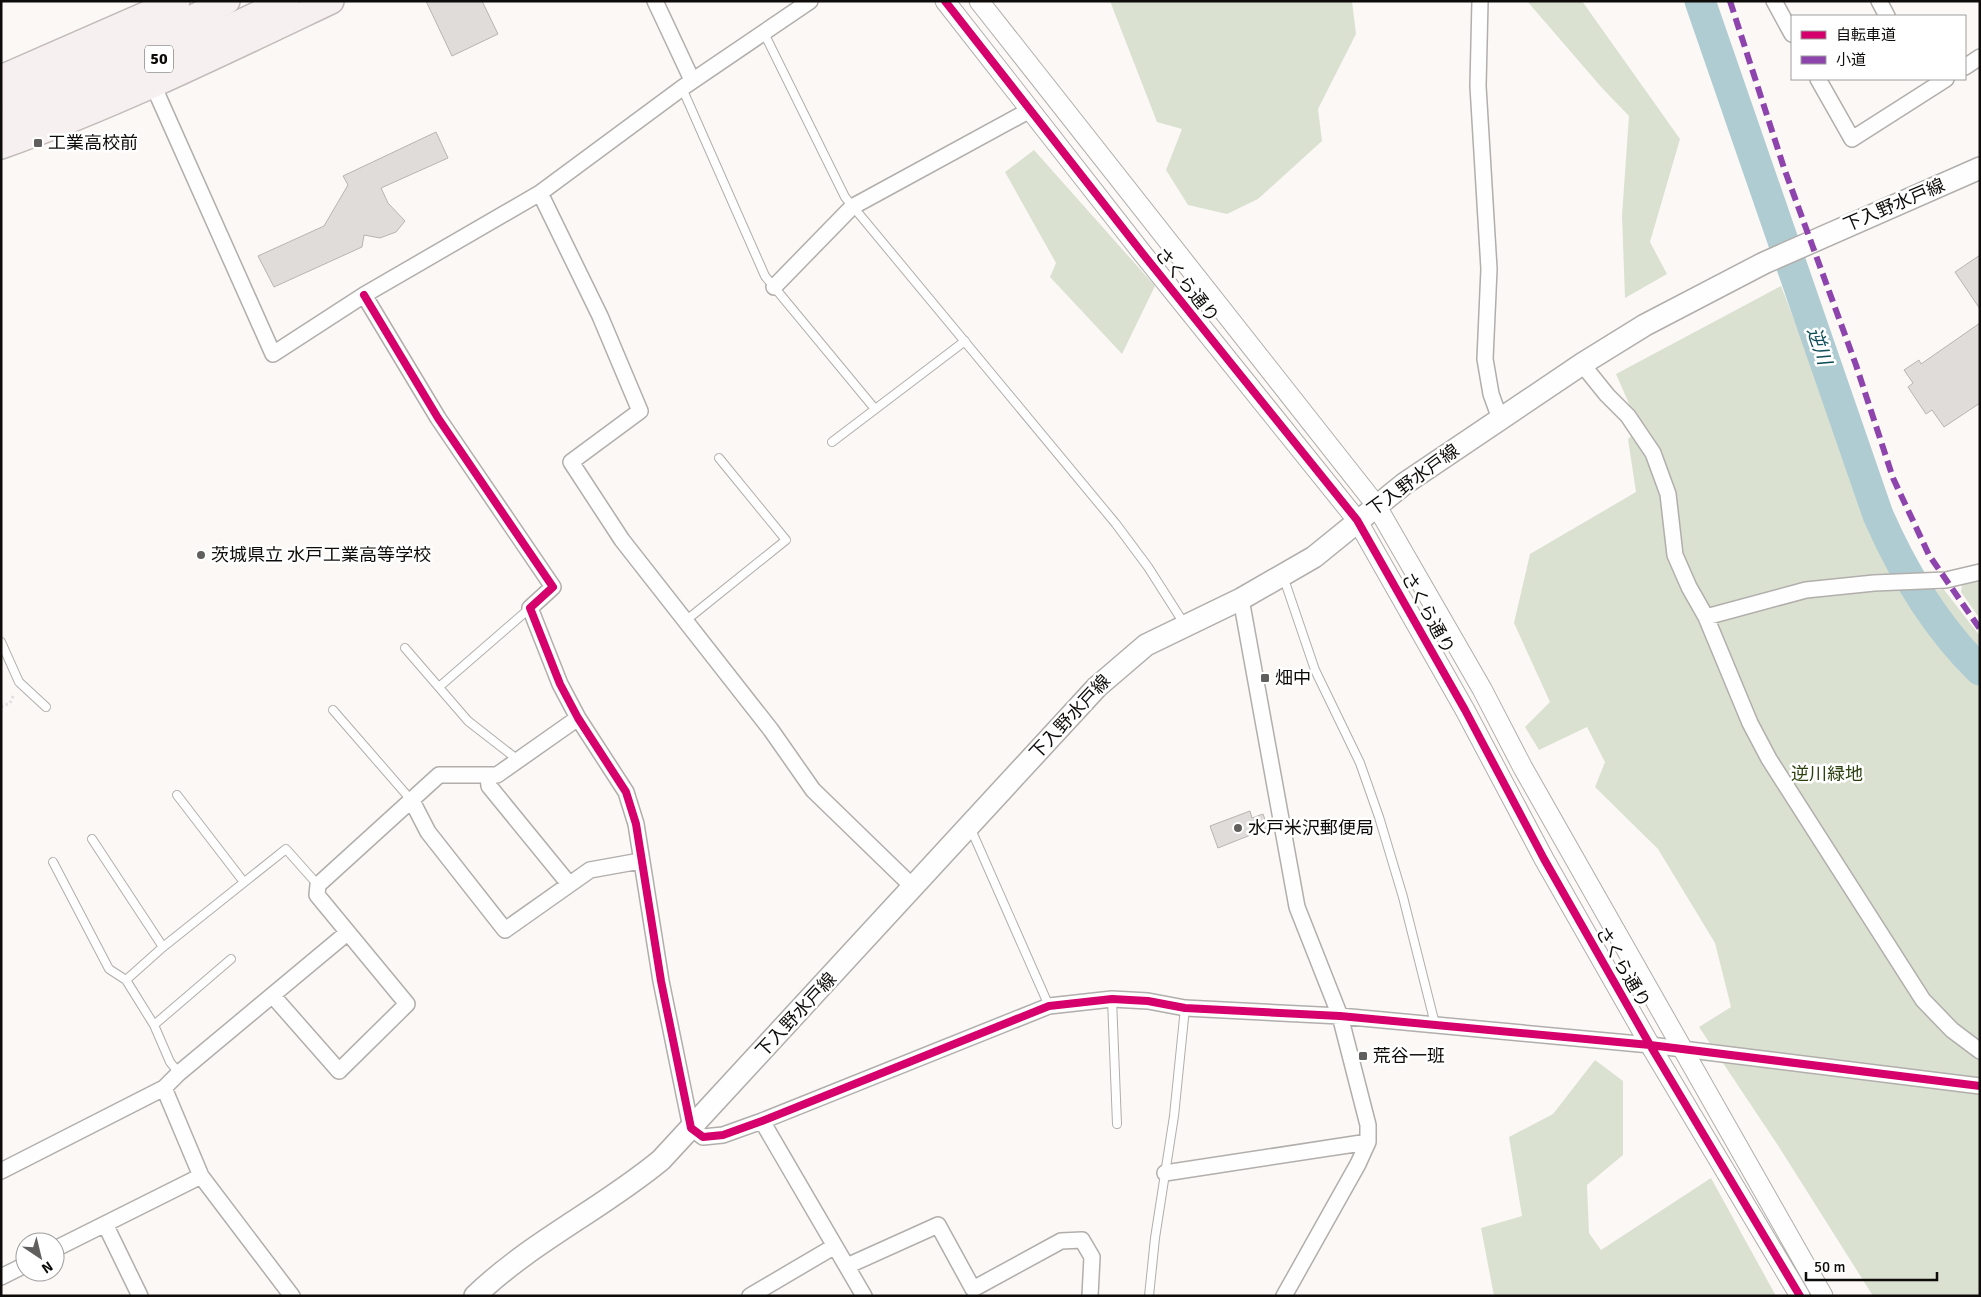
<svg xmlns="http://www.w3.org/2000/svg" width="1981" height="1297" viewBox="0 0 1981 1297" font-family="Signika,'Noto Sans JP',sans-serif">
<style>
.green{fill:#dbe1d1}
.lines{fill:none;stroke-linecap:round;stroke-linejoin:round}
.river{stroke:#afccd2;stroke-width:31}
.building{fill:#dfdcda;stroke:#b7b4b2}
.service-casing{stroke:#b1aeac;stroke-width:10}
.minor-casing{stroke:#b1aeac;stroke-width:18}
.tertiary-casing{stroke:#b1aeac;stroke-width:21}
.secondary-casing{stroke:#b1aeac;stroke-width:24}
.trunk-casing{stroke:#c3bbb9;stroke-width:28}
.path{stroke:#e2e0e0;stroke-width:3;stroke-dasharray:2.5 2.5;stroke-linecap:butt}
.service{stroke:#fefefe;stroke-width:8}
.minor{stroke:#fefefe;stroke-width:15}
.tertiary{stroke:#fefefe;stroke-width:19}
.secondary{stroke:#fefefe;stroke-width:21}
.trunk{stroke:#f6f0f0;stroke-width:25}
.quiet{stroke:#8e44ad;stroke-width:6;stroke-dasharray:12 6;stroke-linecap:butt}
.cycleway-casing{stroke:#fff;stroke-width:11}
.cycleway{stroke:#d6006c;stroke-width:8}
.poi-dot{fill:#615f5d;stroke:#fff;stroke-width:2}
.labels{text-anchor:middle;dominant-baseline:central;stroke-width:5;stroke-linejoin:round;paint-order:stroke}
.shield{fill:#fff;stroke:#565554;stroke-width:1}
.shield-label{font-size:16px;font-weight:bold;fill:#0e0c0a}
.poi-label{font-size:18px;fill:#0e0c0a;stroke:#fff;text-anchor:start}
.street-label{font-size:18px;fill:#0e0c0a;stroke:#fff}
.park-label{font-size:18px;fill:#2d410f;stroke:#fff}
.water-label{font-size:19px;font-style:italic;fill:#0f4d59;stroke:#fff}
</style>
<rect width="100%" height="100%" fill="#fbf8f6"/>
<path class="green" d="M1110,1H1352L1356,34L1318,109L1322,141L1258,199L1227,214L1188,205L1166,170L1182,129L1157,122Z
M1527,1H1582L1680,139L1650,242L1667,274L1625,298L1622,215L1629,116L1602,88Z
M1034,150L1155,286L1122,354L1050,277L1056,263L1005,172Z
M1781,286L1901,592L1942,590V587L1980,636V1296H1873L1779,1147L1699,1027L1731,1007L1715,943L1658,849L1595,787L1605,762L1587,727L1539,750L1525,727L1550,702L1514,623L1530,554L1636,492L1628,439L1640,429L1616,374Z
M1980,579V619L1961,592L1962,585Z
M1595,1060L1623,1081V1155L1587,1185L1589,1233L1601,1250L1711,1178L1776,1296H1494L1481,1228L1522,1216L1509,1137L1553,1114Z"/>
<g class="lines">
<path class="river" d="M1700,1L1878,515C1903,572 1934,625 1980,670"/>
</g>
<path class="building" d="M426,1H482L498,34L452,56Z
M436,132L448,158L381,188L388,203L405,221L396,232L380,238L364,235L362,247L274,287L258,256L324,226L348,185L343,176Z
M1980,255V309L1955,272Z
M1980,323V403L1944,427L1932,410L1926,414L1908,387L1913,383L1904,370L1919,360L1921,364Z
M1250,811L1252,818L1263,814L1268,828L1218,848L1210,826Z"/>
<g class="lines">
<defs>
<path id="service" d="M763,31L845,197L1116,524L1148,567L1185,625
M682,88L765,276L875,409
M832,442L965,341
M1283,576L1315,670L1360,763L1379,817L1403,897L1435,1024
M684,622L786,540L719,458
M1,642L19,682L46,707
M405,648L468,721L518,760
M439,687L530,608
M333,710L412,801
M177,795L243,881
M970,827L1049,1006
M92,839L163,947
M53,862L109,969L126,980L154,1025L170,1062L179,1073
M126,980L163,947L286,849L318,885
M1112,999L1117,1124
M154,1025L231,959
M1149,1296L1155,1238L1174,1116L1185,1008"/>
<path id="minor" d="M655,1L692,80
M1480,1L1478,86L1489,269L1485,359L1491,394L1500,419
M1774,1L1792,34
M1879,1L1887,16
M1965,67L1980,57
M1818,79L1852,139L1946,79
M153,85L273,354L364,295L540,193L682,88L810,1
M540,193L600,316L640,411L571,462L622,540L771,730L813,790L914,888
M774,287L852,207L1030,110
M364,295L438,418L553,587L530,608L560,684L578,718L626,792L636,824L661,981L691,1128L703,1137L723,1135L762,1121L1049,1006L1112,999L1148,1001L1185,1008L1340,1016L1650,1045L1980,1086
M1582,364L1607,395L1628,416L1653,453L1668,494L1675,555L1689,587L1706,617L1750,723L1769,759L1923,1000L1952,1030L1980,1051
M1241,599L1297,907L1340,1016L1368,1125V1142L1358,1164L1284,1296
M1706,617L1806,590L1874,583L1946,580L1980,572
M488,775L489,786L569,884
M412,801L428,832L505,930L590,870L640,861
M273,996L339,1071L407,1004L317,895L318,885L439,775H497L578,718
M164,1088L179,1073L347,933
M762,1121L864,1296
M1,1171L164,1088L201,1176L292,1296
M1165,1173L1368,1142
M105,1224L140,1296
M55,1249L201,1176
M847,1266L938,1225L973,1289L1061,1241L1082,1240L1092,1257L1090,1296
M1,1277L25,1265
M750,1296L835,1246"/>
<path id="tertiary" d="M945,1L1143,254L1357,520L1465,710L1544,859L1650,1045L1800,1296
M979,1L1376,505L1482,689L1523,768L1823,1296"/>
<path id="secondary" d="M475,1296C531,1242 602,1209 661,1160L1097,687L1146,645L1241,599L1314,557L1404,484L1582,364L1645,325L1764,263L1980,168"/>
<path id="trunk" d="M1,78L177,1
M1,99L186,21L227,1
M1,126L195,44L286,1
M1,146C114,106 222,53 331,1"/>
</defs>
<use href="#service" class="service-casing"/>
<use href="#minor" class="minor-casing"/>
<use href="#tertiary" class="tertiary-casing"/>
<use href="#secondary" class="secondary-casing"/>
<use href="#trunk" class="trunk-casing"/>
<path class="path" d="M1,707L10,703L14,694"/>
<use href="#service" class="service"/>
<use href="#minor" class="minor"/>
<use href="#tertiary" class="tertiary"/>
<use href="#secondary" class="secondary"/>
<use href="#trunk" class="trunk"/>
<path class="quiet" d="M1730,1L1784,168L1856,365L1893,478L1929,555L1980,629"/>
<defs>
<path id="cycleway" d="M945,1L1143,254L1357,520L1465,710L1544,859L1650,1045L1800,1296
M364,295L438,418L553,587L530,608L560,684L578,718L626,792L636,824L661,981L691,1128L703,1137L723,1135L762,1121L1049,1006L1112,999L1148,1001L1185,1008L1340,1016L1650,1045L1980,1086"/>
</defs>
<use href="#cycleway" class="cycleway-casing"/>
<use href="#cycleway" class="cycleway"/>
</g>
<g class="poi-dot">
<rect x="33" y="138" width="10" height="10" rx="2.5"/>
<circle cx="201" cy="555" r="5"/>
<rect x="1260" y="673" width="10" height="10" rx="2.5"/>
<circle cx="1238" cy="828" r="5"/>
<rect x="1358" y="1051" width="10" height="10" rx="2.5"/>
</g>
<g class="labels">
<rect class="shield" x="145" y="45.5" width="28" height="27" rx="4"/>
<g class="shield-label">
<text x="159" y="59">50</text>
</g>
<g class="poi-label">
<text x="48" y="143">工業高校前</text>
<text x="211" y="555">茨城県立 水戸工業高等学校</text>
<text x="1275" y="678">畑中</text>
<text x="1248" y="828">水戸米沢郵便局</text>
<text x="1373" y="1056">荒谷一班</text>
</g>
<g class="street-label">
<text transform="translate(1894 205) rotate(-23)">下入野水戸線</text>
<text transform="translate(1187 285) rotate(51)">さくら通り</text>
<text transform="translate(1413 480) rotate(-36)">下入野水戸線</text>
<text transform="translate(1428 613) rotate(61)">さくら通り</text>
<text transform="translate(1070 717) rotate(-47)">下入野水戸線</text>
<text transform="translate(1623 967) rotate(60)">さくら通り</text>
<text transform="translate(796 1015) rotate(-47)">下入野水戸線</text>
</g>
<g class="park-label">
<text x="1827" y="774">逆川緑地</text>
</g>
<g class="water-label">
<text transform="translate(1819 346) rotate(71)">逆川</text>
</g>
</g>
<rect width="1981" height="1297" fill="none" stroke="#0e0c0a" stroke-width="5"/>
<rect x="1791" y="15" width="175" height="65" fill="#ffffff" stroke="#9f9e9d"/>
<rect x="1801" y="31" width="25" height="8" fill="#d6006c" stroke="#9f9e9d"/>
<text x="1836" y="40" font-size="15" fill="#0e0c0a">自転車道</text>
<rect x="1801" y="56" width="25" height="8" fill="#8e44ad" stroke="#9f9e9d"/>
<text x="1836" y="65" font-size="15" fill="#0e0c0a">小道</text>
<g transform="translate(40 1257) rotate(145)"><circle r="24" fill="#ffffff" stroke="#9f9e9d"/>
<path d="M0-4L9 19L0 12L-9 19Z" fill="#615f5d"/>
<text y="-8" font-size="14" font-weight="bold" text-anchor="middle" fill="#0e0c0a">N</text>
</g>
<path d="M1806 1272v8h131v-8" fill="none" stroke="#0e0c0a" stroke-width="2.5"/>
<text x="1814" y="1272" font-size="15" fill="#0e0c0a" stroke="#ffffff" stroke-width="4" paint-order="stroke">50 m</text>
</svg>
